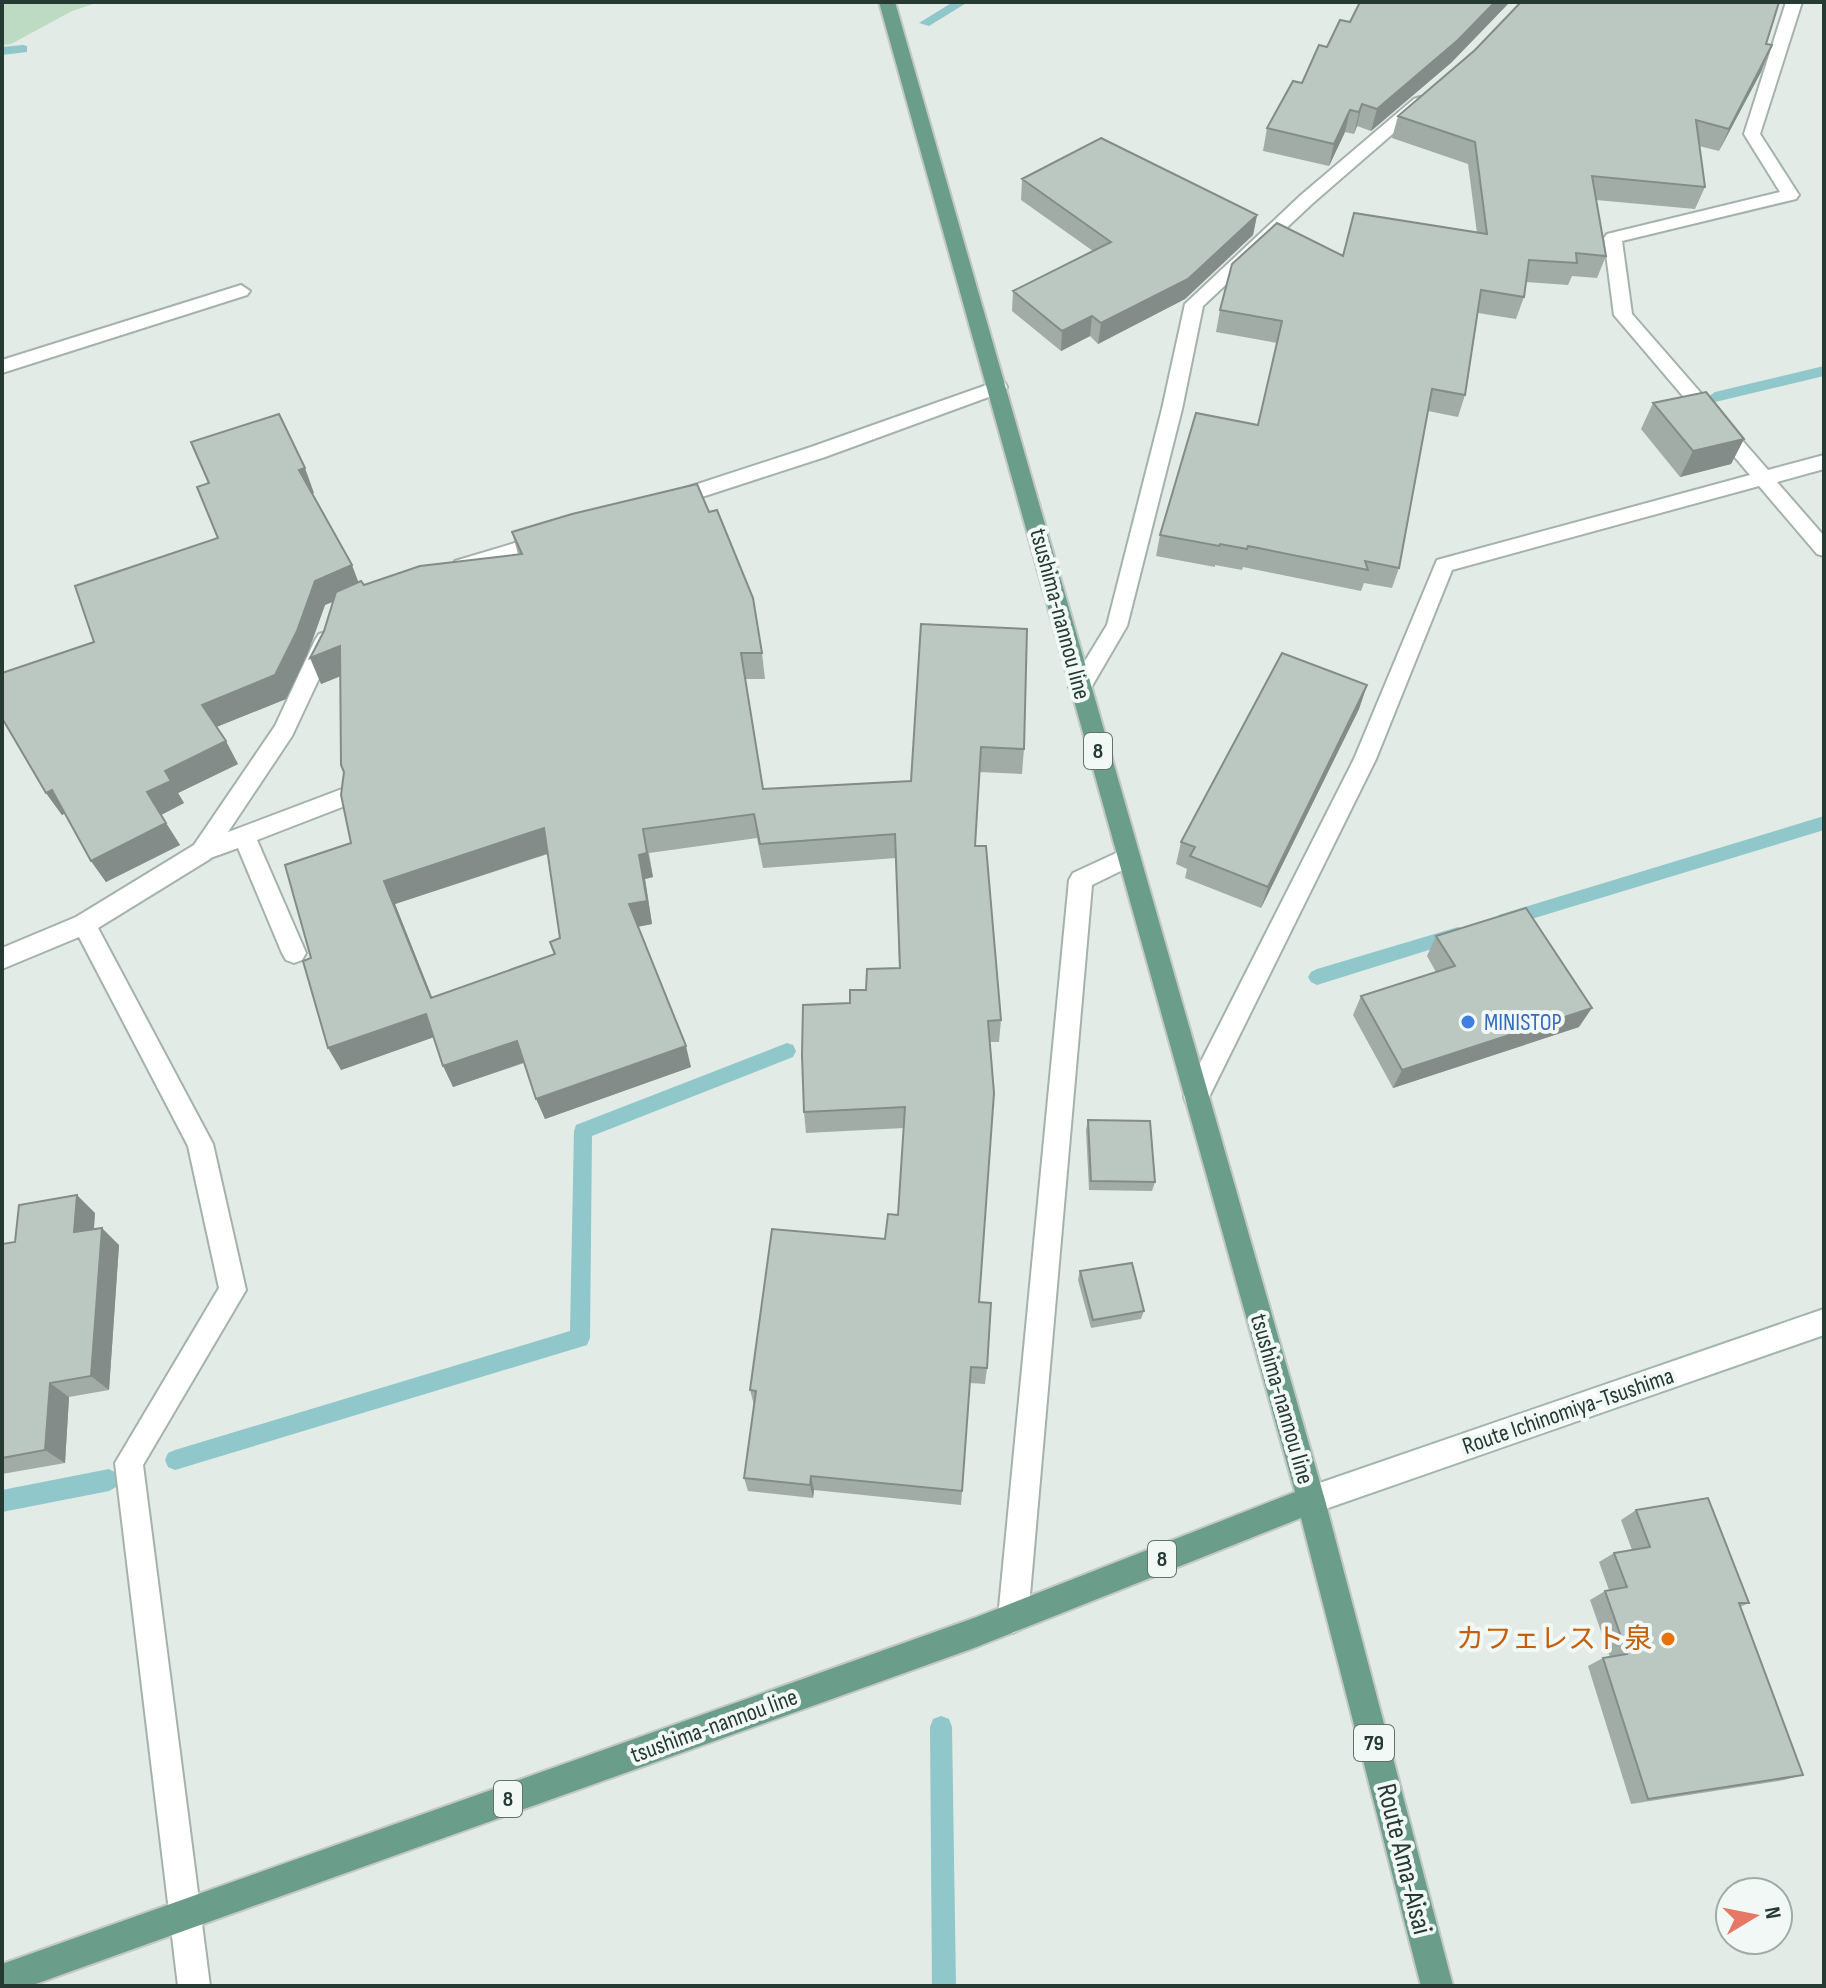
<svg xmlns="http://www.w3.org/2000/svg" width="1826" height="1988" viewBox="0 0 1826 1988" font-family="'Sofia Sans Condensed','Noto Sans JP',sans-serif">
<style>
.green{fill:#bddac2}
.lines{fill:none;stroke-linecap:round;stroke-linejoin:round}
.stream{fill:#8fc7cb;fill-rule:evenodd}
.service-casing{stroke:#a5b2ac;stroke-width:4}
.minor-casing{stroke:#a5b2ac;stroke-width:4}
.secondary-casing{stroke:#a2b6ad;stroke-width:4}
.primary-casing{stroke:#c2c8c6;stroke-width:4}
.service{fill:#fff;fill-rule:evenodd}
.minor{fill:#fff;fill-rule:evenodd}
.secondary{fill:#fff;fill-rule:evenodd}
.primary{fill:#6b9d8b;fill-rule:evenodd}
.wall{fill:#a1aca7;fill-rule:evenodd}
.shaded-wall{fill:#838c88}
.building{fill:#bbc8c2;stroke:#838c88;stroke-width:2;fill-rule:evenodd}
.shop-dot{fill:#3f7fe0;stroke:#f2f8f5;stroke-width:3}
.food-dot{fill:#e8710a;stroke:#f2f8f5;stroke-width:3}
.labels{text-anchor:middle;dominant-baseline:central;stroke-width:8;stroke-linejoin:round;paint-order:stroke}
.shield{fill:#f2f8f5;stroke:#62736c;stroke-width:2}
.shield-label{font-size:22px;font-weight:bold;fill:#243a32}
.street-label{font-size:24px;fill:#243a32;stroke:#f2f8f5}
.shop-label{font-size:24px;fill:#366cbe;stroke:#f2f8f5;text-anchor:start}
.near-food-label{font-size:28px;fill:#c56008;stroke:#f2f8f5;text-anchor:end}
.near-street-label{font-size:28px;fill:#243a32;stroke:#f2f8f5}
</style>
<rect width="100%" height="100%" fill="#e2ebe6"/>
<path class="green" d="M2,2H99L72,11L11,44L2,45Z"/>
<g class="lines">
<path class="stream" d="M953,2H968L929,26L919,23Z
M23,45L27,46V52L2,55V47Z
M1824,366V376L1715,402L1708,397L1715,392Z
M1824,816V830L1505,927L1499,925L1496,920L1499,915L1505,913Z
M1458,927L1464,929L1467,934L1464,939L1317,985L1311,982L1308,977L1311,972L1317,969Z
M787,1043L793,1045L796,1051L793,1057L592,1136L590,1338L587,1345L175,1470L168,1467L165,1460L168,1453L175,1450L570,1331L574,1131L576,1125Z
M109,1469L116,1473L120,1480L116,1487L109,1491L2,1512V1490Z
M941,1716L949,1719L952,1727L956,1986H932L930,1727L933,1719Z"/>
<defs>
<path id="service" d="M342,789L350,792L353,798L350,804L257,840L306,953L302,960L294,963L286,960L282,953L238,848L202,861L194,859L191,852L194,845Z"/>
<path id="minor" d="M1786,2H1802L1760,134L1799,195L1796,199L1622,241L1632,314L1768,470L1824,455V469L1777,482L1824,536V556L1817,554L1759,486L1452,570L1376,759L1205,1105L1196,1108L1187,1105L1184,1097L1187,1089L1354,759L1437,560L1750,475L1614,315L1604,238L1607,234L1780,192L1744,134Z
M1420,97L1428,102L1426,105L1313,203L1203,306L1182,409L1127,626L1088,693H1072L1069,687L1107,625L1162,409L1185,304L1301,195L1414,99Z
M241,285L250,291L247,295L2,373V360Z
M998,381L1005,383L1007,387L1005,391L825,457L671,507L661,500L664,495L811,447Z
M545,534L552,536L555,541L552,546L462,573L455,571L452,566L455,561Z
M326,632L333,634L337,640L292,736L210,859L98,928L213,1144L246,1290L143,1465L210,1986H178L115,1463L219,1288L188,1146L79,937L2,969V948L76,917L194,845L275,726L315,640L319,634Z
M1127,848L1135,850L1138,857L1135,864L1092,885L1028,1618L1023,1628L1013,1633L1003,1628L998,1618L1069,880L1073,873Z"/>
<path id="secondary" d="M1824,1309V1335L1311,1514L1301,1510L1297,1500L1301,1490L1311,1486Z"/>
<path id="primary" d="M879,2H895L1325,1500L1453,1986H1421L1301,1518L974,1648L30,1986H2V1964L974,1618L1295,1492Z"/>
</defs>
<use href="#service" class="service-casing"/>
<use href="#minor" class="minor-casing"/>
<use href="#secondary" class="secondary-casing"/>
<use href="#primary" class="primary-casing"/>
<use href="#service" class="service"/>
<use href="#minor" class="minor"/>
<use href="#secondary" class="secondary"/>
<use href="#primary" class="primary"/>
</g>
<path class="wall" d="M1350,22L1452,62L1371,131L1357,126L1354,134L1345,132L1329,166L1263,151L1267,128L1302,83L1327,47Z
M1766,44L1761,72L1719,151L1699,146L1705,187L1695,209L1596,200L1606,256L1597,278L1572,276L1568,285L1526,282L1524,297L1516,319L1478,313L1465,395L1458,417L1428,411L1399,568L1392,588L1364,583L1361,591L1243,567L1242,570L1215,565V567L1156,556L1160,535L1258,425L1277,343L1216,332L1220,310L1343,256L1477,233L1468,164L1392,138L1398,116L1475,50Z
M1022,179L1257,215L1253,235L1185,299L1098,344L1090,336L1061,351L1012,311L1013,291L1093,251L1021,200Z
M1653,403L1744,439L1731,464L1680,477L1641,429Z
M209,483L314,493L312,494L358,582L364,585L518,554L512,532L762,653L765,679H745L763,789L911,781L921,624L1024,749L1022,774L979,772L975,846L1001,1020L999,1042H990L979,1302L987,1368L985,1384L970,1383L961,1505L814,1490L813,1498L748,1491L744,1478L754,1405L750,1390L885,1239L898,1215L904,1128L806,1133L804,1112L850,1003L866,990L899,968L896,858L763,868L757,838L649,853L653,877L645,879L652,924L638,927L691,1067L545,1119L524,1063L453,1087L434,1037L341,1070L311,958L351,843L344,773L340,676L321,684L324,631L333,602L325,605L307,655L286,699L216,727L238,764L178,793L184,803L161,815L180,845L106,882L91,861L65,813L62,815L46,793L94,642L218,538ZM548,854L560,938L550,942L554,955L432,997L395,904Z
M1367,685L1359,709L1261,908L1185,878L1187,869L1176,864L1181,842Z
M1436,936L1579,1027L1393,1088L1353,1015L1361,996L1436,972L1427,956Z
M1088,1120L1155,1182L1152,1191L1089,1190L1086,1130Z
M95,1213L94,1229L119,1245L109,1390L69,1397L65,1463L2,1474V1244L15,1242Z
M1080,1271L1144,1311L1141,1319L1091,1328L1078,1280Z
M1636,1510L1749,1603L1740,1607L1803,1775L1784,1780L1631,1804L1588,1666L1603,1658L1610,1657L1590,1600L1605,1591L1609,1590L1599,1562L1614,1553L1632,1550L1621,1520Z"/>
<path class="shaded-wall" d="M1495,2H1510L1452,62L1371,131L1377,109Z
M1770,49L1761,72L1719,151L1729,129Z
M1362,104L1357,126L1354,134L1359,112Z
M1350,110L1345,132L1329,166L1334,144Z
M1257,215L1253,235L1185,299L1098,344L1101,323Z
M1092,316L1090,336L1061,351L1062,331Z
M1744,439L1731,464L1680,477L1693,451Z
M305,468L314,493L308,495L299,470Z
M352,565L361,589L325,605L307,655L286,699L214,728L202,705L315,581Z
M340,646L351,672L321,684L310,658Z
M1367,685L1359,709L1261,908L1268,887Z
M226,741L238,764L178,793L184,803L161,815L147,792L165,771Z
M52,790L67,812L62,815L46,793Z
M166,823L180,845L106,882L91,861Z
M544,828L552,852L395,904L441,1020L431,998L384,881Z
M643,829L653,877L645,879L652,924L635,927L629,904Z
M1592,1008L1579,1027L1393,1088L1402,1070Z
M426,1014L437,1036L341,1070L328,1048Z
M517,1041L525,1062L453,1087L443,1066Z
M686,1046L691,1067L545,1119L536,1099Z
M77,1195L95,1213L92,1249L74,1232Z
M102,1228L119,1245L109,1390L91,1376Z
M50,1383L69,1397L65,1463L45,1450Z
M811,1476L814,1490L813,1498L810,1485Z"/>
<path class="building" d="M1360,2H1495L1458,40L1377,109L1362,104L1359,112L1350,110L1334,144L1267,128L1293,81L1302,83L1319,45L1327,47L1340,20L1350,22Z
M1521,2H1779L1766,44L1772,45L1770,49L1729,129L1696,120L1705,187L1592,176L1606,256L1576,253L1577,263L1529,260L1524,297L1481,290L1465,395L1432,389L1399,568L1365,561L1368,570L1248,546L1247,549L1220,544L1219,546L1160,535L1196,413L1258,425L1282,321L1220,310L1232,264L1277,223L1343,256L1354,213L1487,234L1475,142L1398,116L1475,50Z
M1101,138L1257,215L1188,279L1101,323L1092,316L1062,331L1013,291L1111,242L1022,179Z
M1706,392L1744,439L1693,451L1653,403Z
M279,414L305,468L299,470L352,565L315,581L297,631L275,675L202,705L226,741L165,771L171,781L147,792L166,823L91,861L52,790L46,793L2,718V673L94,642L75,586L218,538L197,487L209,483L191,442Z
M697,484L709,512L717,510L753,598L762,653H741L763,789L911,781L921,624L1027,629L1024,749L981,747L975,846H986L1001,1020L988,1021L994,1093L979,1302L991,1303L987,1368L971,1367L962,1491L811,1476L810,1485L744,1478L756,1391L750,1390L772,1229L885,1239L888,1214L898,1215L905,1107L804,1112L802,1055L803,1005L850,1003V990H866L867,969L900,968L895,834L760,844L754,814L643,829L647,853L639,855L647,901L629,904L686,1046L536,1099L517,1041L443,1066L426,1014L328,1048L303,961L311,958L285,865L351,843L341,795L344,772L341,765L340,646L310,658L324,631L336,592L361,581L364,585L420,566L522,554L512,532L572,514ZM544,828L560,938L550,942L555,954L431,998L384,881Z
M1282,653L1367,685L1268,887L1190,856L1195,847L1181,842Z
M1526,908L1592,1008L1402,1070L1361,996L1455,966L1436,936Z
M1088,1120L1150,1121L1155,1182L1091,1181Z
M77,1195L74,1232L102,1228L91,1376L50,1383L45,1450L2,1458V1244L15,1242L19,1205Z
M1132,1263L1144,1311L1093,1320L1080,1271Z
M1708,1498L1749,1603H1739L1803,1775L1648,1799L1603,1658L1627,1654L1605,1591L1627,1587L1614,1553L1650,1547L1636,1510Z"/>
<circle class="shop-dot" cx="1468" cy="1022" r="8"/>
<circle class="food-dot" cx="1668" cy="1639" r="8"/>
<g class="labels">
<g class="shield">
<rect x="1084" y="733" width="28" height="36" rx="6"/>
<rect x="1148" y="1541" width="28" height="36" rx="6"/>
<rect x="1354" y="1725" width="40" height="36" rx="6"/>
<rect x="494" y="1781" width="28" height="36" rx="6"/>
</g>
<g class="shield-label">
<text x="1098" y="751">8</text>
<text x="1162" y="1559">8</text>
<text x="1374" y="1743">79</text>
<text x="508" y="1799">8</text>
</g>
<g class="street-label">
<text transform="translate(1060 614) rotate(75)">tsushima-nannou line</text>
<text transform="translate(1282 1399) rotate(74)">tsushima-nannou line</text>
<text transform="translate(1568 1411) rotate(-19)">Route Ichinomiya-Tsushima</text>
<text transform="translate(714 1726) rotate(-20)">tsushima-nannou line</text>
</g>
<g class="shop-label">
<text x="1484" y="1022">MINISTOP</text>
</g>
<g class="near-food-label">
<text x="1652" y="1639">カフェレスト泉</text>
</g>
<g class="near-street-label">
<text transform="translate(1404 1859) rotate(76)">Route Ama-Aisai</text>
</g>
</g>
<rect width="1826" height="1988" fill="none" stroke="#243a32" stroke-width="8"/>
<g transform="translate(1754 1916) rotate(80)"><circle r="38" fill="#f2f8f5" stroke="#a0aca7" stroke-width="2"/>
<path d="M0-6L14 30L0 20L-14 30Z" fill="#e57966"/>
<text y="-12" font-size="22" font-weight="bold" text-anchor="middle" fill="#243a32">N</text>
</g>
</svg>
